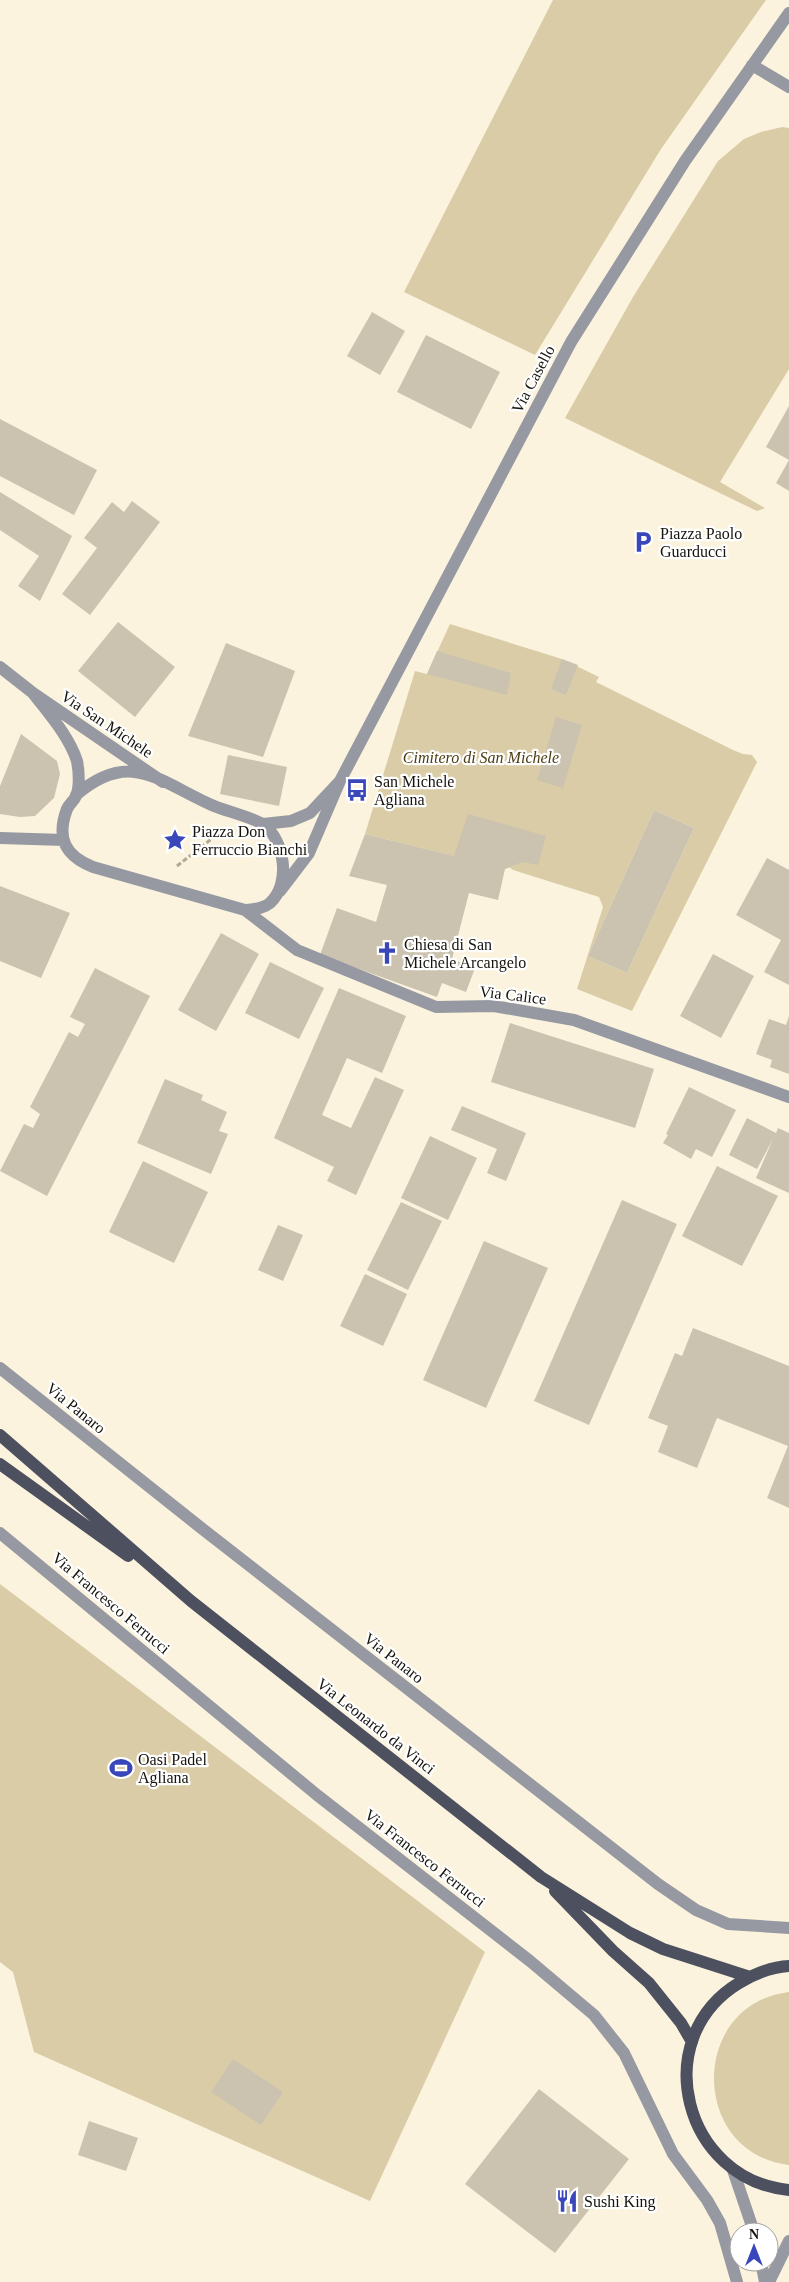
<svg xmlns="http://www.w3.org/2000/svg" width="789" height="2282" viewBox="0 0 789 2282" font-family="Georgia,serif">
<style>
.green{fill:#dacca7;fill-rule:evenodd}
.building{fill:#cbc3af}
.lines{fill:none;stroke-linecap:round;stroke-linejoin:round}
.path{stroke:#aea897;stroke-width:3;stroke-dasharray:5 2.5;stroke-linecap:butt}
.street{stroke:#9699a2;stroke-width:12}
.primary{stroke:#4c505f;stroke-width:12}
.labels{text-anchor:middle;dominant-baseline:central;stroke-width:4.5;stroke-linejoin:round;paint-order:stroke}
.street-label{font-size:16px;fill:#16130c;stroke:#fff}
.poi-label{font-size:16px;fill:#16130c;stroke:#fff;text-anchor:start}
.park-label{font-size:16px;font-style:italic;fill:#4b3c12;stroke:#fff}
</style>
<rect width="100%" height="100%" fill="#fbf3dd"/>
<path class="green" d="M553,0H766L661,149L535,355L404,292Z
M782,127L789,128V369L720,482L765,508L757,511L565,418L633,297L718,161L744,139L761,132Z
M450,624L562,659L599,677L596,682L733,750L743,754L752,755L757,762L632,1011L577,989L603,907L599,897L513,870L509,867L505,869L365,834L415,671L427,674ZM654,810L694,828L627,973L588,956Z
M0,1584L485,1952L370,2201L34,2052L13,1972L0,1962Z
M789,1992V2165C689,2153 689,2004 789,1992Z"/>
<path class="building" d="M372,312L405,331L380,375L347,356Z
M426,335L500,372L471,429L397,392Z
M789,406V491L776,483L789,460L766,447Z
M0,419L97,470L74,515L0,476Z
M0,492L72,536L40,601L18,586L39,556L0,530Z
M132,501L160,522L90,615L62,594L97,548L84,538L112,502L124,512Z
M118,622L175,667L135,717L78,671Z
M226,643L295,671L263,757L188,736Z
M437,651L511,673L507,695L427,674Z
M562,659L578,665L566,695L551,689Z
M556,717L582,725L563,788L537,780Z
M21,734L57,761L60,774L54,798L35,816L20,817L0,814V786Z
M228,755L287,767L279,806L220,794Z
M654,810L694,828L627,973L588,956Z
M468,814L546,836L538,865L522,862L505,869L498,900L469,893L452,959L475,968L466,992L442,983L437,997L320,955L337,908L376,922L387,885L349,876L365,834L454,856Z
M767,858L789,870V985L764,972L781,940L736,915Z
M0,886L70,913L41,978L0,961Z
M221,933L259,954L216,1031L178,1010Z
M713,954L754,976L721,1038L680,1016Z
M270,962L324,988L299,1039L245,1013Z
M95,968L150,996L47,1196L0,1171L24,1124L33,1128L40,1114L30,1107L69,1032L78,1037L85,1024L70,1017Z
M339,988L406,1016L382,1073L347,1058L322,1115L351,1128L375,1077L404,1090L356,1195L327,1181L334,1167L274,1138Z
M789,1016V1074L770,1067L772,1060L756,1054L769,1019L786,1025Z
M510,1023L654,1069L635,1128L491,1082Z
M165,1079L203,1095L201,1100L227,1112L219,1131L228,1134L211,1174L137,1143Z
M689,1087L736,1110L712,1157L696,1149L691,1159L663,1143L668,1135L666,1134Z
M462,1106L526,1133L506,1181L487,1173L497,1149L451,1130Z
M747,1118L776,1133L778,1128L789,1133V1193L756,1178L773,1139L757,1169L729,1155Z
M430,1136L477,1158L448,1220L401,1198Z
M143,1161L208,1192L174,1263L109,1232Z
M717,1166L778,1196L742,1266L682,1236Z
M622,1200L677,1224L589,1425L534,1401Z
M401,1202L442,1221L408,1290L367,1270Z
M278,1225L303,1235L283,1281L258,1270Z
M484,1241L548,1268L486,1408L423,1380Z
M365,1274L407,1294L383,1346L340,1326Z
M693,1328L789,1366V1508L767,1498L788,1446L717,1418L697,1468L658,1452L668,1426L648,1418L675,1353L682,1356Z
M233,2059L283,2092L261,2125L211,2092Z
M539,2089L629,2159L555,2253L465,2184Z
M89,2121L138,2138L126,2171L78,2155Z"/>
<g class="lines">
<path class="path" d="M177,866L219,833"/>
<path class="street" d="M752,65L789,87
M0,667L33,693
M340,781L571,342L685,161L789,13
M76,795C131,748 159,782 214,806C226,811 255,818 264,825C285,841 291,884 270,903C263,909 254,909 245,910L93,867C65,856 56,838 67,809C69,804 74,801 76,796C80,787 79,771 77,761C69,736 49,714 33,693L163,782
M263,824L291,821L310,813L340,781L309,853L280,891
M0,838L64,840
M245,910L297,950L436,1007L494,1006L574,1020L789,1097
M0,1368L200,1527L658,1884L696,1910L728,1924L789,1928
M0,1533L317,1795L530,1961L594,2015L624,2053L673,2154L707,2200L720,2223L737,2282
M733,2170L754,2232
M761,2262L765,2282
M769,2282L789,2241"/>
<path class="primary" d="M0,1435L191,1601L541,1877L630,1933L663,1949L750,1977
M0,1464L128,1556
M555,1891L613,1951L649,1983L681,2023L692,2042
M789,1966C771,1967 754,1974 739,1983C647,2039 684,2180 789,2190"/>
</g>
<defs>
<symbol id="parking-bare" viewBox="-9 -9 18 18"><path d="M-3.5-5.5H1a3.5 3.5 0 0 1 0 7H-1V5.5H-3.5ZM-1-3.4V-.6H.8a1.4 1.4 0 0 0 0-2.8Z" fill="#3947ba" stroke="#fff" stroke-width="2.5" paint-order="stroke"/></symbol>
<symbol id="bus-bare" viewBox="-9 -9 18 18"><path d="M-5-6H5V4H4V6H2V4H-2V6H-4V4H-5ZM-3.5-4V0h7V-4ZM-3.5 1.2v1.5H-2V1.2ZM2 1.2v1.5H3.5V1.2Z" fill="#3947ba" stroke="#fff" stroke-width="2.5" paint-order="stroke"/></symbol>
<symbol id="sight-bare" viewBox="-9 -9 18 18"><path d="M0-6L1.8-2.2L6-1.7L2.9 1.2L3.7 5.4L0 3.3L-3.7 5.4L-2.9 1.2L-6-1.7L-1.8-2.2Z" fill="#3947ba" stroke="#fff" stroke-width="2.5" paint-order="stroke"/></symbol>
<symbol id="church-bare" viewBox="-9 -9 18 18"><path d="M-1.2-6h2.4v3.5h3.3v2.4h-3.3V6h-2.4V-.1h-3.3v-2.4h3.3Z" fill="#3947ba" stroke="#fff" stroke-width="2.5" paint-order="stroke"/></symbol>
<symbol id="stadium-bare" viewBox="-9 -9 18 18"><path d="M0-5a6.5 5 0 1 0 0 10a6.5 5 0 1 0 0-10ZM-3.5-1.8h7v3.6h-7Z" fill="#3947ba" stroke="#fff" stroke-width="2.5" paint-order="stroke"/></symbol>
<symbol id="restaurant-bare" viewBox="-9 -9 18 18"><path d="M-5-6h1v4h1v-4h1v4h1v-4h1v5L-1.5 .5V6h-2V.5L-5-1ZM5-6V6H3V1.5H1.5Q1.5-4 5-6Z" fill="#3947ba" stroke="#fff" stroke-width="2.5" paint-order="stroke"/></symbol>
</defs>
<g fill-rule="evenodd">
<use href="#parking-bare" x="627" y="526" width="32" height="32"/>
<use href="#bus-bare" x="341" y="774" width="32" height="32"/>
<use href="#sight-bare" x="159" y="824" width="32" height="32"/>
<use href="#church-bare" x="371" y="937" width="32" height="32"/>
<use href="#stadium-bare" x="105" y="1752" width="32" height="32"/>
<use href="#restaurant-bare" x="551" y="2185" width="32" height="32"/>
</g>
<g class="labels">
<g class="street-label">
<text transform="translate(533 379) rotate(-62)">Via Casello</text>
<text transform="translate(107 724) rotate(34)">Via San Michele</text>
<text transform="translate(513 995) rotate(7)">Via Calice</text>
<text transform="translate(76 1408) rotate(39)">Via Panaro</text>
<text transform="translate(111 1603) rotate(40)">Via Francesco Ferrucci</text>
<text transform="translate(394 1658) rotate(38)">Via Panaro</text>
<text transform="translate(376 1726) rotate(38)">Via Leonardo da Vinci</text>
<text transform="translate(425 1858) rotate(38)">Via Francesco Ferrucci</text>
</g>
<g class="poi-label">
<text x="660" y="533">Piazza Paolo<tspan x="660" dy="18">Guarducci</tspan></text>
<text x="374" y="781">San Michele<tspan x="374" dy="18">Agliana</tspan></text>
<text x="192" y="831">Piazza Don<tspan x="192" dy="18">Ferruccio Bianchi</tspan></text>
<text x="404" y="944">Chiesa di San<tspan x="404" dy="18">Michele Arcangelo</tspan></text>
<text x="138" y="1759">Oasi Padel<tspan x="138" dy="18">Agliana</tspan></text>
<text x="584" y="2201">Sushi King</text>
</g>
<g class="park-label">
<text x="481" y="757">Cimitero di San Michele</text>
</g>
</g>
<g transform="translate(754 2247)"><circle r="24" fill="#ffffff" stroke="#a2a19e"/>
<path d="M0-4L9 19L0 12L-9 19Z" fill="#3947ba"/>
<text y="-8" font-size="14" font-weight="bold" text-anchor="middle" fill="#16130c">N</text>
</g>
</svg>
